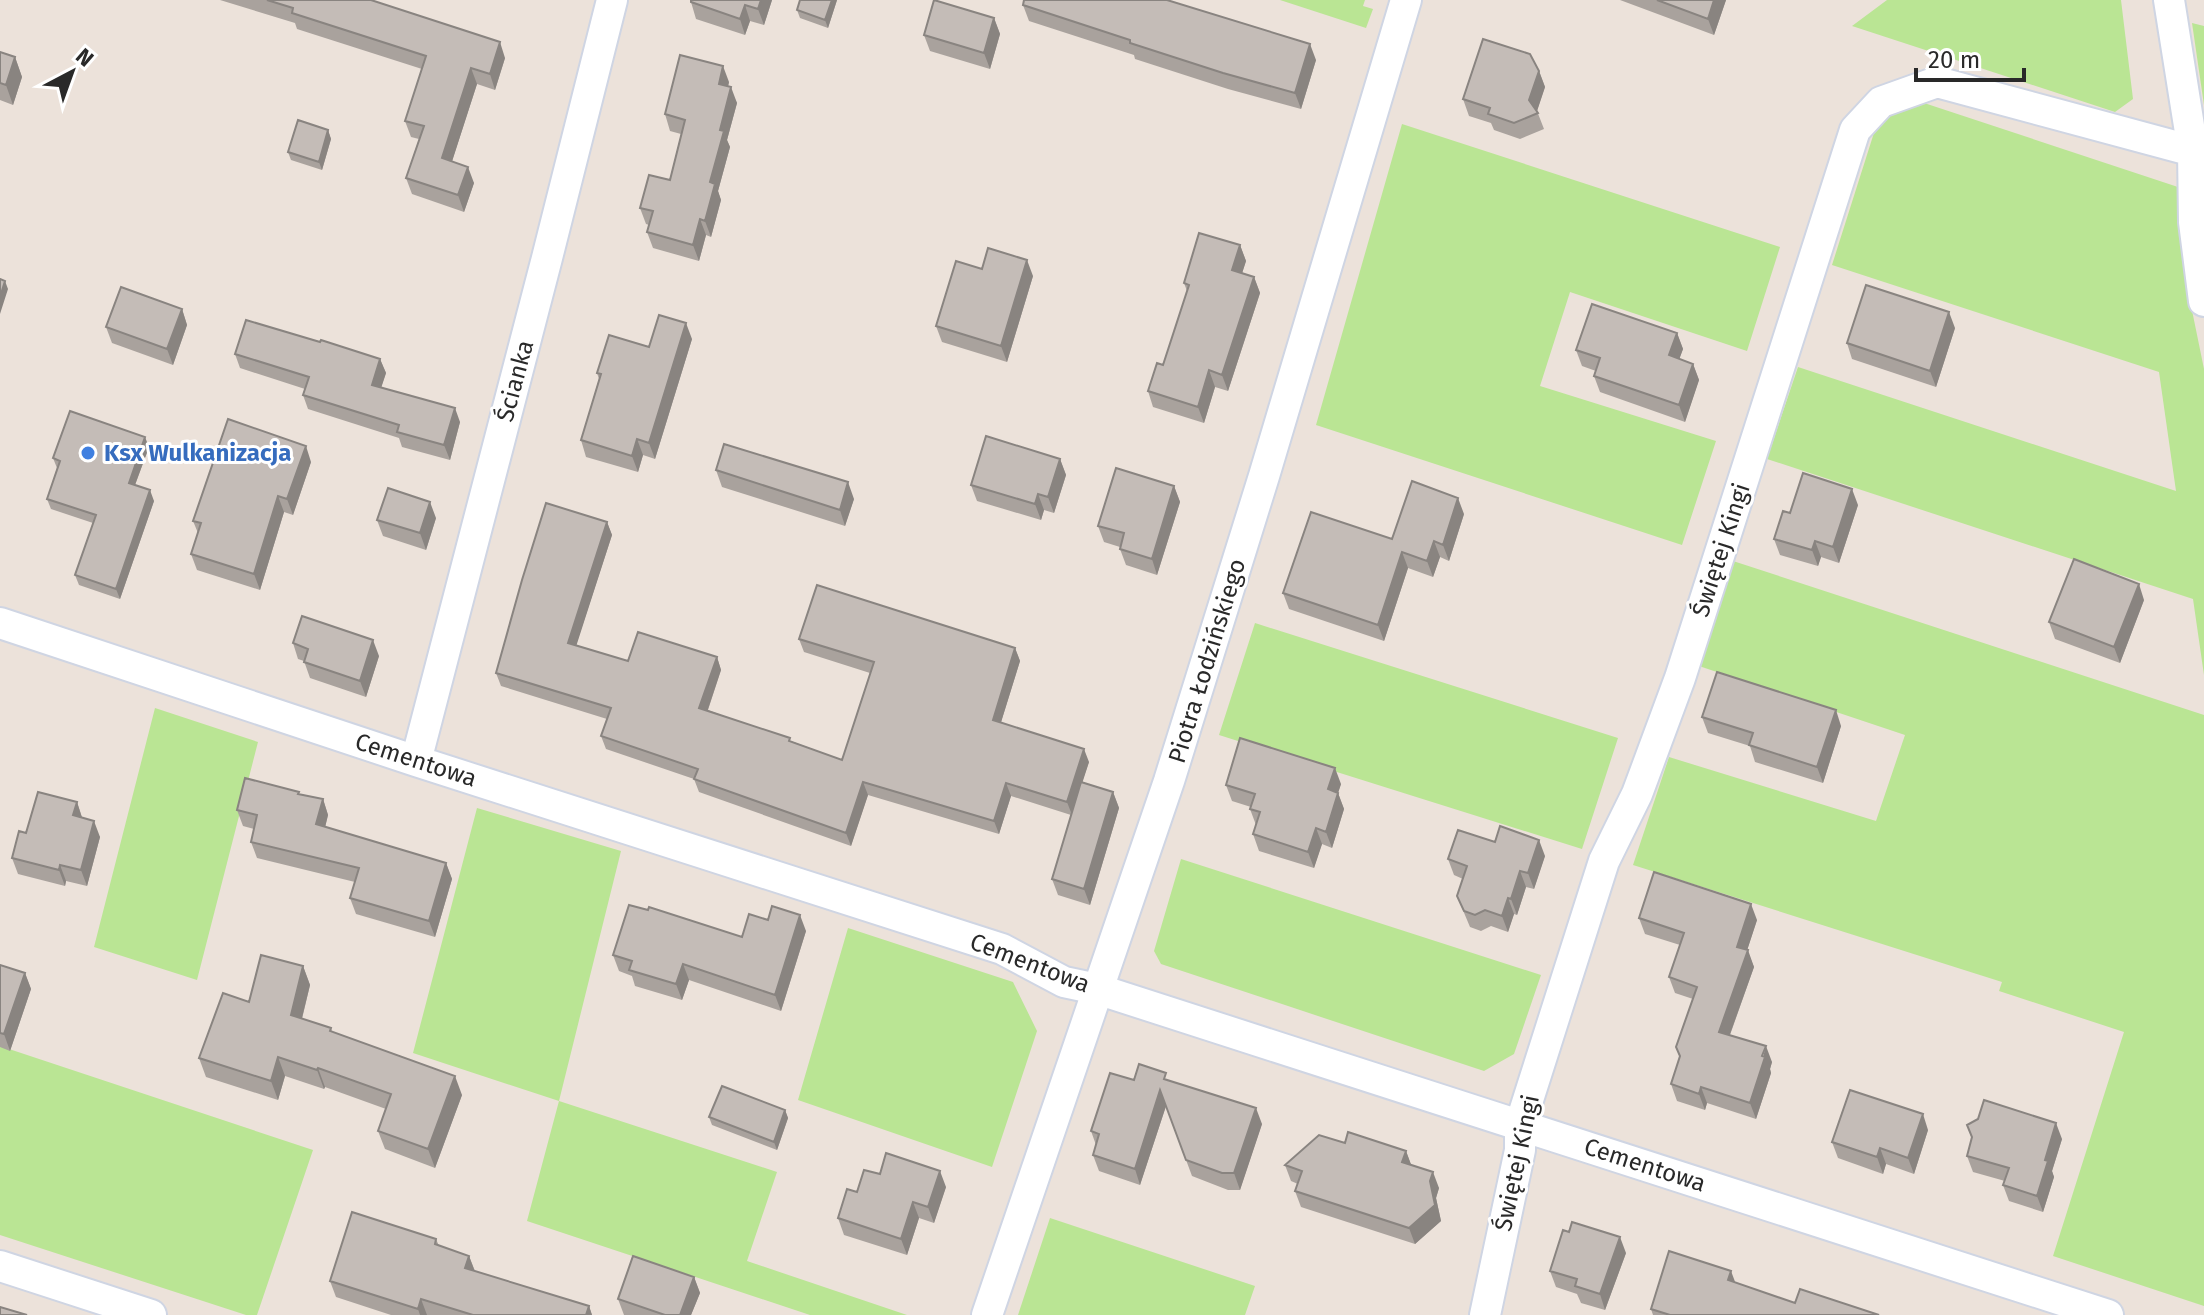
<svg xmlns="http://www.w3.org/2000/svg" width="2204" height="1315" viewBox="0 0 2204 1315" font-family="'Fira Sans',sans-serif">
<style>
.green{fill:#bae594}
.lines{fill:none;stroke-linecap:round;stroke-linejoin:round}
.street-casing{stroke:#cfd5e3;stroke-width:34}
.street{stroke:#fff;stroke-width:30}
.wall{fill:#a9a29d}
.shaded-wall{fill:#898480}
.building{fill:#c4bcb7;stroke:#898480;stroke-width:2}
.shop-dot{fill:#3f7fe0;stroke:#fff;stroke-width:3}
.labels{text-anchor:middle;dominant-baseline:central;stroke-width:6;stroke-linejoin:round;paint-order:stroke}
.street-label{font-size:24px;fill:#292929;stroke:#fff}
.shop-label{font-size:24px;font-weight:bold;fill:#366cbe;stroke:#fff;text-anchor:start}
</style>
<rect width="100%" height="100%" fill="#ece2da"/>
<path class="green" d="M1280,0H1365L1363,6L1373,9L1366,28Z
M1887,0H2121L2133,99L2115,112L1852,26Z
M2192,23L2204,26V105Z
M1915,100L2184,189L2186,281L2204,369V675L2193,599L1767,459L1798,367L2176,491L2159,372L1832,265L1879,117Z
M1402,124L1780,247L1747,351L1570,292L1540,386L1716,441L1682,545L1316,425Z
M1733,561L2204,715V1306L2053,1256L2124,1032L1999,991L2002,982L1633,865L1669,757L1876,821L1905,735L1699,666Z
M1255,623L1618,738L1582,849L1219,735Z
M155,708L258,742L197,980L94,947Z
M477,808L621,851L559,1101L777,1172L747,1261L907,1315H810L527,1221L559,1101L413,1053Z
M1181,859L1541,975L1514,1054L1484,1071L1161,964L1154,951Z
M848,928L1013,982L1037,1031L992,1167L798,1100Z
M0,1046L313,1150L257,1315H246L0,1235Z
M1050,1218L1255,1286L1245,1315H1018Z"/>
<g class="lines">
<defs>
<path id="street" d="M2169,0L2193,151L2194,222L2204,301
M0,623L416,761L1002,949L1064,982L1097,989L2108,1315
M416,761L547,258L612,0
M0,1266L151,1315
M987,1315L1169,781L1264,476L1406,0
M1485,1315L1520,1150V1125L1604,861L1637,794L1680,678L1855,130L1881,102L1937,82L2193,151"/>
</defs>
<use href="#street" class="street-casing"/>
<use href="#street" class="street"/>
</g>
<path class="wall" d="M220,0H371L505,58L495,90L477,84L452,161L474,183L464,212L412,194L406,178L419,139L411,137L405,121L422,69L297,29L295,23Z
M772,0L764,25L750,21L745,35L696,19L691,2Z
M800,0H837L828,28L800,18L797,10Z
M1620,0H1726L1714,35Z
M1023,5L1316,60L1301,109L1228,89L1135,59L1134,55L1029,21Z
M994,18L1000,34L990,69L930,51L924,35Z
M0,52L15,57L22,77L13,105L0,100Z
M1539,71L1545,87L1537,111L1544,129L1520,139L1494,130L1491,123L1469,116L1463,99Z
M729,82L728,86L737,103L727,140L730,147L718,191L721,200L711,237L706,235L699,261L653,248L647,232L649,225L646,224L640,208L670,180L681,134L670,131L665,114Z
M328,130L331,139L322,170L291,160L288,152Z
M1240,245L1246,261L1242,273L1254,277L1260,293L1228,391L1215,387L1204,423L1153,407L1148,391L1163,365L1187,291L1184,283Z
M982,269L1033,276L1007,362L942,342L936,326Z
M182,309L187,325L173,365L112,343L106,327Z
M1955,328L1936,387L1852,359L1847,343Z
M1677,333L1683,349L1679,359L1693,364L1699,380L1685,422L1600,392L1594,376L1596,371L1582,366L1576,350Z
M692,339L655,459L643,455L638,472L586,457L581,440L599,379L597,373L649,347Z
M320,342L380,359L386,373L381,388L460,422L450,460L402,447L399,438L308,409L303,395L305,389L240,368L235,354Z
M149,447L135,485L154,501L120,599L79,585L75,575L93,523L51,509L47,499L57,468L53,458Z
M1060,459L1066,475L1054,513L1044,510L1041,520L977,501L971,485Z
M311,462L293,515L284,512L260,590L197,570L191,554L198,533L193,521Z
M716,470L854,499L845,526L722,487Z
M1174,486L1180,502L1157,575L1126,565L1120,549V547L1104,542L1098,526Z
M1858,505L1839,563L1821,557L1818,566L1780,555L1774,539L1790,513Z
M1464,514L1449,561L1440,557L1433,577L1408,568L1384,641L1289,609L1283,593L1392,539Z
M436,518L426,550L383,536L377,520Z
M607,522L612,535L576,645L628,661L717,657L721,670L708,710L842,760L870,673L804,652L799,639L1015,648L1020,661L1001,722L1089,762L1082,782L1113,792L1119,808L1090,905L1058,895L1052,879L1071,815L1011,796L999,834L868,795L851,846L699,792L694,779L606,749L601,736L607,719L501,686L496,673Z
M2144,600L2120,663L2055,639L2049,622Z
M293,643L379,656L366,697L310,678L304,661L298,659Z
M1702,717L1841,726L1823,783L1755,762L1750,746L1708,733Z
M1341,784L1338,793L1344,809L1332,848L1322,844L1314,868L1259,851L1253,834L1256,825L1250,809L1251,807L1232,801L1226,785Z
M299,792V794L323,799L328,815L325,827L446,863L452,879L435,937L356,914L350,898L355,882L257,858L251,842L254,829L243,826L237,810Z
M77,802L82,817L100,837L87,886L66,881L65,886L18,874L12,858L26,833Z
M1495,842L1545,856L1534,889L1526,887L1517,915L1514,914L1508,932L1491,926L1481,931L1470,927L1457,896L1463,879L1454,875L1448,859Z
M1639,918L1757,920L1747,950L1754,967L1730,1035L1772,1062L1770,1069L1771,1073L1756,1119L1707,1103L1705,1110L1677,1101L1671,1084L1680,1058L1676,1047L1693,999L1675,993L1669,977L1680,945L1645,934Z
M768,920L806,931L781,1011L689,980L682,1000L635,986L632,976L619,971L613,955L742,937Z
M0,965L25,973L31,989L10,1051L0,1047Z
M303,966L310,985L302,1019L331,1028L332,1032L462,1095L435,1168L385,1149L378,1131L386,1109L325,1087L324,1089L285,1076L278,1100L206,1077L199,1058L249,1002Z
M1134,1080L1169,1081L1262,1124L1240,1190H1228L1192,1176L1166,1106L1140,1185L1099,1171L1093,1155L1096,1145L1091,1131Z
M785,1110L788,1118L777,1150L712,1125L709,1117Z
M1967,1125L2062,1139L2052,1171L2054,1177L2043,1212L2009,1201L2003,1185L2005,1181L1973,1172L1967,1156L1972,1139Z
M1928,1130L1914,1174L1886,1164L1883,1174L1838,1158L1832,1142Z
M1345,1143L1406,1151L1411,1165L1439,1188L1436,1198L1441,1221L1415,1244L1301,1207L1295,1191L1298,1184L1291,1181L1285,1165Z
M880,1174L946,1187L934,1223L919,1218L907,1255L844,1235L838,1218L857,1192Z
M436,1239L439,1246L469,1256L475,1271L589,1306L592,1315H391L336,1297L330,1281Z
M1626,1253L1605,1310L1581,1303L1577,1294L1556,1287L1550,1271Z
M694,1277L700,1293L691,1315H624L618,1299Z
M1735,1283L1795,1303L1879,1315H1653L1651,1309Z"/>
<path class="shaded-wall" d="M761,0H772L764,25L758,9Z
M832,0H837L828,28L825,20Z
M1714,0H1726L1714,35L1708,19Z
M745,5L750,21L745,35L740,19Z
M994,18L1000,34L990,69L984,53Z
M500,42L505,58L495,90L490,74Z
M1310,44L1316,60L1301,109L1295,93Z
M15,57L22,77L13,105L6,85Z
M723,66L729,82L725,100L719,84Z
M471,68L477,84L448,174L442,158Z
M1539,71L1545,87L1536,114L1529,100Z
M731,87L737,103L727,140L730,147L718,191L721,200L711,237L705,221L710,182L720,130Z
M328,130L331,139L322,170L319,162Z
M468,167L474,183L464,212L458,195Z
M700,219L706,235L699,261L693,245Z
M1240,245L1246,261L1238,286L1232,270Z
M1027,260L1033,276L1007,362L1001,346Z
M1254,277L1260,293L1228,391L1222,375Z
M5,281L8,289L0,314V297Z
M182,309L187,325L173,365L167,349Z
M1949,312L1955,328L1936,387L1930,371Z
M686,323L692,339L655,459L649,443Z
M1677,333L1683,349L1675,371L1669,355Z
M380,359L386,373L377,400L372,385Z
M1693,364L1699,380L1685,422L1679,405Z
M1209,370L1215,387L1204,423L1198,407Z
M455,408L460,422L450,460L444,445Z
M145,437L149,447L132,493L129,483Z
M637,439L643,455L638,472L632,456Z
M306,446L311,462L293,515L287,499Z
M1060,459L1066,475L1054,513L1048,497Z
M848,482L854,499L845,526L840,510Z
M1174,486L1180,502L1157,575L1152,559Z
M1852,489L1858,505L1839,563L1833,547Z
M150,490L154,501L120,599L116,589Z
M1038,494L1044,510L1041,520L1035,504Z
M278,496L284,512L260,590L254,574Z
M1458,498L1464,514L1449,561L1443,545Z
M430,502L436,518L426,550L420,533Z
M607,522L612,535L573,656L568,643Z
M1434,541L1440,557L1433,577L1427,561Z
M1815,541L1821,557L1818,566L1812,550Z
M1402,552L1408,568L1384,641L1378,625Z
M2139,584L2144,600L2120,663L2114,647Z
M373,640L379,656L366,697L360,681Z
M1015,648L1020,661L998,732L993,720Z
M717,657L721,670L704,721L699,708Z
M1836,710L1841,726L1823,783L1817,767Z
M1084,749L1089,762L1072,815L1067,802Z
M1335,768L1341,784L1334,805L1328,789Z
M863,782L868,795L851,846L846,833Z
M1006,783L1011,796L999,834L994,821Z
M1113,792L1119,808L1090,905L1084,889Z
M1338,793L1344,809L1332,848L1326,832Z
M323,799L328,815L322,840L316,824Z
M77,802L82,818L73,815Z
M94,821L100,837L87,886L81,870Z
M1316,828L1322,844L1314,868L1308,852Z
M1539,840L1545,856L1534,889L1528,873Z
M446,863L452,879L435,937L429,921Z
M60,865L66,881L65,886L59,870Z
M1520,871L1526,887L1517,915L1511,899Z
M1508,898L1514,914L1508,932L1502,916Z
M1751,904L1757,920L1743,963L1737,947Z
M800,915L806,931L781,1011L775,995Z
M1748,950L1754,967L1725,1048L1719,1032Z
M683,964L689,980L682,1000L676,984Z
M303,966L310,985L298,1034L291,1015Z
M25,973L31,989L10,1051L4,1034Z
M1766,1046L1772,1062L1770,1069L1771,1073L1756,1119L1750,1103Z
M278,1057L285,1076L278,1100L271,1081Z
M318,1068L325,1087L324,1089L317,1070Z
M455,1076L462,1095L435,1168L428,1149Z
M1701,1087L1707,1103L1705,1110L1699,1094Z
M1160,1090L1166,1106L1140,1185L1135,1169Z
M1256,1108L1262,1124L1240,1190L1234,1173Z
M785,1110L788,1118L777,1150L774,1142Z
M1923,1114L1928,1130L1914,1174L1908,1158Z
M2056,1123L2062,1139L2052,1171L2054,1177L2043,1212L2037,1196L2045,1160Z
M1880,1148L1886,1164L1883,1174L1877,1157Z
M1406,1151L1412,1167L1402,1162Z
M940,1171L946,1187L934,1223L928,1207Z
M1433,1172L1439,1188L1436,1198L1441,1221L1415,1244L1409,1228Z
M913,1202L919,1218L907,1255L901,1239Z
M1620,1237L1626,1253L1605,1310L1600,1294Z
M469,1256L475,1272L465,1268Z
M1731,1271L1737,1287L1728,1280Z
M694,1277L700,1293L691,1315H680Z
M421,1299L427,1315H420L418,1309Z
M589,1306L592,1315H586Z"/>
<path class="building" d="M267,0H371L500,42L490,74L471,68L442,158L468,167L458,195L406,178L424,126L405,121L426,56L292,13L293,8Z
M691,0H761L758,9L745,5L740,19L691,2Z
M800,0H832L825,20L797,10Z
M934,0L994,18L984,53L924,35Z
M1024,0H1167L1310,44L1295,93L1223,73L1130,43V40L1023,5Z
M1657,0H1714L1708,19Z
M1483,39L1530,54L1539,71L1529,100L1538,113L1514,123L1488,114L1490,108L1463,99Z
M0,52L15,57L6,85L0,83Z
M680,55L723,66L719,84L731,87L720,130L724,131L710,182L715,184L705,221L700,219L693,245L647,232L653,211L640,208L649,175L670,180L685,120L665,114Z
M298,120L328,130L319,162L288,152Z
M1199,233L1240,245L1232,270L1254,277L1222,375L1209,370L1198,407L1148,391L1157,363L1163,365L1189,285L1184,283Z
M988,248L1027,260L1001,346L936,326L956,261L982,269Z
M0,279L5,281L0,297Z
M1866,285L1949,312L1930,371L1847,343Z
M121,287L182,309L167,349L106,327Z
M1592,304L1677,333L1669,355L1693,364L1679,405L1594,376L1600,358L1576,350Z
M659,315L686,323L649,443L637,439L632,456L581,440L601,374L597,373L609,335L649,347Z
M246,320L320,342L321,340L380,359L372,385L455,408L444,445L397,432L399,425L303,395L309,377L235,354Z
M70,411L145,437L129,483L150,490L116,589L75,575L96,515L47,499L60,461L53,458Z
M228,419L306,446L287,499L278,496L254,574L191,554L201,523L193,521Z
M986,436L1060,459L1048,497L1038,494L1035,504L971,485Z
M724,444L848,482L840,510L716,470Z
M1116,468L1174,486L1152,559L1120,549L1124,533L1098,526Z
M1803,473L1852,489L1833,547L1815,541L1812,550L1774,539L1783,511L1790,513Z
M1412,481L1458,498L1443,545L1434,541L1427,561L1402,552L1378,625L1283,593L1311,512L1392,539Z
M388,488L430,502L420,533L377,520Z
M546,503L607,522L568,643L628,661L638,632L717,657L699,708L790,738L789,741L842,760L874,662L799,639L817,585L1015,648L993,720L1084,749L1067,802L1006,783L994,821L863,782L846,833L694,779L698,769L601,736L611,708L496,673L522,580Z
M2074,559L2139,584L2114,647L2049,622Z
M302,616L373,640L360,681L304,662L308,649L293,643Z
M1717,672L1836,710L1817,767L1749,745L1753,733L1702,717Z
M1240,738L1335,768L1328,789L1338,793L1326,832L1316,828L1308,852L1253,834L1260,812L1250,809L1255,794L1226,785Z
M245,778L299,792L298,794L323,799L316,824L446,863L429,921L350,898L359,868L251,842L257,815L237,810Z
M1081,782L1113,792L1084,889L1052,879Z
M38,792L77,802L73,815L94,821L81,870L60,865L59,870L12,858L19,831L26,833Z
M1500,826L1539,840L1528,873L1520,871L1511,899L1508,898L1502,916L1485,910L1475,915L1464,911L1457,896L1467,866L1448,859L1458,830L1495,842Z
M1654,872L1751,904L1737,947L1748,950L1719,1032L1766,1046L1762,1056L1765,1057L1750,1103L1701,1087L1699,1094L1671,1084L1680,1056L1676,1047L1697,987L1669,977L1684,933L1639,918Z
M629,905L648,910L649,907L742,937L749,914L768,920L772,906L800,915L775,995L683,964L676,984L629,970L632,961L613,955Z
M261,955L303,966L291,1015L331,1028L330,1031L455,1076L428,1149L378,1131L391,1094L318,1068L317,1070L278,1057L271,1081L199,1058L223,993L249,1002Z
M0,965L25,973L4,1034L0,1033Z
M1139,1064L1166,1073L1164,1079L1256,1108L1234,1173H1222L1186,1160L1160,1090L1135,1169L1093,1155L1099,1134L1091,1131L1110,1073L1134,1080Z
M722,1086L785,1110L774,1142L709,1117Z
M1850,1090L1923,1114L1908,1158L1880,1148L1877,1157L1832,1142Z
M1984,1100L2056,1123L2045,1160L2048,1161L2037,1196L2003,1185L2009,1168L1967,1156L1972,1137L1967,1125L1978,1119Z
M1348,1132L1406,1151L1402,1162L1433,1172L1430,1181L1435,1205L1409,1228L1295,1191L1302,1171L1285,1165L1319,1135L1345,1143Z
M886,1153L940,1171L928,1207L913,1202L901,1239L838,1218L847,1189L857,1192L864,1170L880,1174Z
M352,1212L436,1239L435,1244L469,1256L465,1268L589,1306L586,1315H473L421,1299L418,1309L330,1281Z
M1572,1222L1620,1237L1600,1294L1575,1286L1577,1279L1550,1271L1563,1230L1569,1232Z
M1669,1251L1731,1271L1728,1280L1795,1303L1800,1289L1879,1315H1670L1651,1309Z
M633,1256L694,1277L680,1315H665L618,1299Z
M0,1307L27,1315H0Z"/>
<circle class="shop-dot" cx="88" cy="453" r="8"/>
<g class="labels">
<g class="street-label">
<text transform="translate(515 381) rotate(-75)">Ścianka</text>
<text transform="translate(1721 550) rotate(-72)">Świętej Kingi</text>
<text transform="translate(1207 661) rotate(-73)">Piotra Łodzińskiego</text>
<text transform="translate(416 760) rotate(18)">Cementowa</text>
<text transform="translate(1030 963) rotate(21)">Cementowa</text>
<text transform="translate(1517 1163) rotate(-78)">Świętej Kingi</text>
<text transform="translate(1645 1165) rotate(18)">Cementowa</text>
</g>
<g class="shop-label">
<text x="104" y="453">Ksx Wulkanizacja</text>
</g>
</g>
<g transform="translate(72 72) rotate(41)" stroke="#ffffff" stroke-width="6" paint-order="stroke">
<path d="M0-6L14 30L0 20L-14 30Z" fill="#292929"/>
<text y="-12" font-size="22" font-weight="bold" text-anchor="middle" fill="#292929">N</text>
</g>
<path d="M1916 68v12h108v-12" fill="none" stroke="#292929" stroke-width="4"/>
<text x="1928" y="68" font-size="24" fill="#292929" stroke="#ffffff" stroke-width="6" paint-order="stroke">20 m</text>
</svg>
